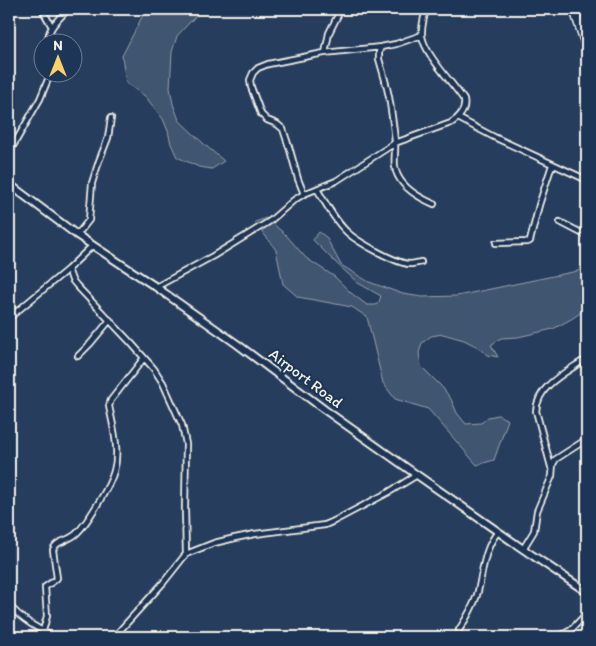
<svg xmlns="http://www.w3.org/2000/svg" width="596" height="646" viewBox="0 0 596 646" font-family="Itim,sans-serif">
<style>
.green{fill:#40546f;stroke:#9aa2ac}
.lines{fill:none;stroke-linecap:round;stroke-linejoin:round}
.minor-casing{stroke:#f4f1e8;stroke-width:8}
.secondary-casing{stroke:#f4f1e8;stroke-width:10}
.trunk-casing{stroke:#f4f1e8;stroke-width:11}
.minor{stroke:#1d3557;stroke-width:4.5}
.secondary{stroke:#1d3557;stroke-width:6}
.trunk{stroke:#1d3557;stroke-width:8}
.labels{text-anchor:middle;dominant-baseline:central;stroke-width:4.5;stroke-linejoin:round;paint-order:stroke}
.street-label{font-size:16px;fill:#f4f1e8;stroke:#1d3557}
</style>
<rect width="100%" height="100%" fill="#263d5d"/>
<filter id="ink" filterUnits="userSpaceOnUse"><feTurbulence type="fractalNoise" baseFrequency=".02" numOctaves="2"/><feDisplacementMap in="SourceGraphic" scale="10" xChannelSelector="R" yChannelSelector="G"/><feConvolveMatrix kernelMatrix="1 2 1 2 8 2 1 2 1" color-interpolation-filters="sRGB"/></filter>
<g filter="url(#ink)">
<path class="green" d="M153,9H202L177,36L172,52L170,88L173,104L179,120L205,145L224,161L212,169L199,167L177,157L171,144L168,131L163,119L145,96L126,83L122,56L143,15Z
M266,218L286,235L306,258L335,277L351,293L367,305H376L379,302L381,296L358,283L335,262L313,240L319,232L326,237L341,265L369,282L403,294L422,297L457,296L587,269V308L573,318L553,329L518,337L501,338L491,345L498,357L488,355L478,347L464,340L443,334L431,336L422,343L419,353L421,366L442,387L451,399L457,413L466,424L481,423L488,417L498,415L508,420L494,460L477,465L428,409L395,399L383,383L367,317L352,307L298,297L283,284L276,250L255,222Z"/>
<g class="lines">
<defs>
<path id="minor" d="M42,9L52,27
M48,42C47,28 59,19 68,9
M381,47L379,52V59C383,73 388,88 390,103C392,116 394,129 395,142C396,154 392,165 398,176C405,190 420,198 434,204
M325,53L329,33L339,13L337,9
M458,118L494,137L587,180
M9,153L40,99L49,77L50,72
M317,189C326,204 335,221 348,233C358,242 397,264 410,264C413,264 417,263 421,262
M304,194L298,179L290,150L283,129L277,124L267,120L261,114L251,87L250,80L253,73L258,68L268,64L324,53L381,47L396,44L422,35
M560,222L587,236
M77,235L89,220L92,183L99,161L108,138L111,118
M496,243L528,242L530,241L539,205L552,165
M68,269L72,280L77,286L132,344L154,369L163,383L182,425L186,444L185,508L186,554
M156,287L213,256L270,221L294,200L304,194L336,181L395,143L451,123C459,118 466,110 464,100C453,83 425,55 422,36C421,28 424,17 426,9
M9,306L15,313
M9,318L68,269L93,245
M78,356L90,344L110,320
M551,467L536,411C538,386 563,374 581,362
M523,549L534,531L537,511L552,476L553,464L556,459L587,439
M9,605C22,620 37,628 54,637
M459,630C466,619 473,608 477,595C483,574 483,549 498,532
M44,637L43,631L47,616L45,587L55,580L57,578L53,550C56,540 68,542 77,533C86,524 92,513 99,502C105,492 111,482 114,471C120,451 113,426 109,406L111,400L144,358
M114,637L163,583L186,554L214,543L235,538L255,534L325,525L334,521L389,492L417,475
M558,637L571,630L587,613"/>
<path id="secondary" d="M9,184L77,235L156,287L237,344L325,410L417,475L523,549L587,592"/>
<path id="trunk" d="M574,9L587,48"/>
</defs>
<use href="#minor" class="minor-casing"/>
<use href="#secondary" class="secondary-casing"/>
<use href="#trunk" class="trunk-casing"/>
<use href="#minor" class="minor"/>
<use href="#secondary" class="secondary"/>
<use href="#trunk" class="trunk"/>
</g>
</g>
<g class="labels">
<g class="street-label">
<text transform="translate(306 378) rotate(37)">Airport Road</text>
</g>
</g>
<rect width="596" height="646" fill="none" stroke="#1d3557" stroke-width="30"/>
<rect x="15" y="15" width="566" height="616" fill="none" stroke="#f4f1e8" stroke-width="2" filter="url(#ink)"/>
<g transform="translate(58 58)"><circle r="24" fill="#1d3557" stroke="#738091"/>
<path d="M0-4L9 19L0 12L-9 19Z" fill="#ffd166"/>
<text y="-8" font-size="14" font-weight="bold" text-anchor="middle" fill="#f4f1e8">N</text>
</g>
</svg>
